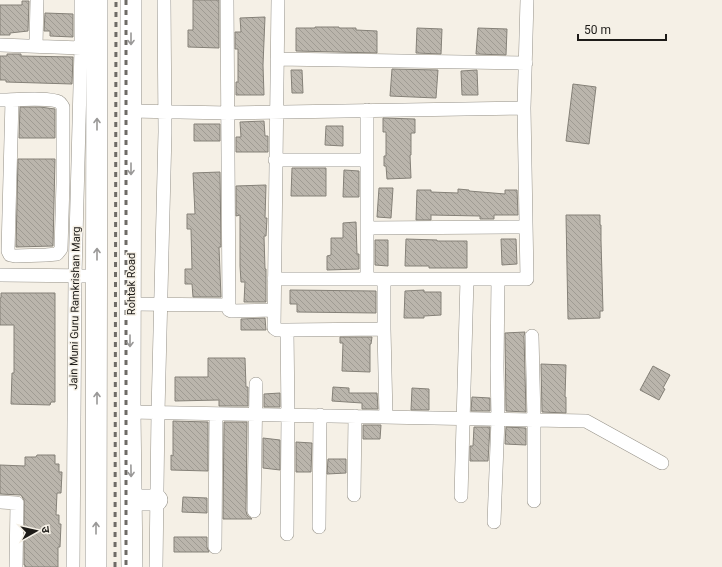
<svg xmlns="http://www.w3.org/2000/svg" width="722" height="567" viewBox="0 0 722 567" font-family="Roboto,'Noto Sans Devanagari',sans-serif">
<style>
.building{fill:url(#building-back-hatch);stroke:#858178}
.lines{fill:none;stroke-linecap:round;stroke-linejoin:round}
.minor-casing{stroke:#969289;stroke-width:14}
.primary-casing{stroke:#969289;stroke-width:22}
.minor{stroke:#fff;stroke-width:13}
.primary{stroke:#fff;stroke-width:21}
.rail{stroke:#6e6b66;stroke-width:3;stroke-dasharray:5 5;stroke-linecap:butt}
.oneway{stroke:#999897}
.labels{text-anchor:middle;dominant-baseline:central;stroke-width:3;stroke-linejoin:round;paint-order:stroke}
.street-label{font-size:11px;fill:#1d1b18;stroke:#f5f0e6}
</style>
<defs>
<pattern id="building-back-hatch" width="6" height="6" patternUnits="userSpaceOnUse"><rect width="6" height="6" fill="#bab5ac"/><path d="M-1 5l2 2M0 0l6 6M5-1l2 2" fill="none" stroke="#9f9b93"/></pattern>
</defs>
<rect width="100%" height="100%" fill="#f5f0e6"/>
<path class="building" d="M193,0H219V48L188,47V30H193Z
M22,1H29L28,31L10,33V35H0V5H22Z
M45,13L73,14V37L50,36V31H44Z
M265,17L263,65L264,95H236V82H238V49H235V32H241L240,18Z
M315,27H339V28H356V30L377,31V53L296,51V28H315Z
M417,28L442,29L441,54L416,53Z
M478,28L507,29L506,55L476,54Z
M7,54H21V56L73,57L72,84L6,82V80H0V56H7Z
M392,69L438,70L436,98L390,96Z
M291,70H302L303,93H292Z
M477,70L478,95H462L461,71Z
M573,84L596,87L589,144L566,141Z
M20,107H40L55,109V138H19Z
M383,118L415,119V133H411V155H410L411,178L387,179L386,166H384V156H386V132H383Z
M264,121L265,136H268V152H236V137H241L240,122Z
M194,124H220V141H194Z
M326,126H343V146L325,145Z
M18,159H55L53,246L16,247Z
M292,168H326V196H291Z
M344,170L359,171V197H343Z
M220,172L221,247H219L221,297H193L192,284H185V269H192L191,229H187V214H195L193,173Z
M266,185L265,218H267L266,236H264L265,269H266V302H244L245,282H241L240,266V215L236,216V186Z
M379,188H393L391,218L377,217Z
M458,189L469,190V191L505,194V190H517L518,215H494V219H480V216L431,215V220H416L417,190H431V192L458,193Z
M566,215H600V225H601V240L603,311H600V318L568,319Z
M356,222L357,254H359V269L327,270V256L331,255V238H343V223Z
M406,239L437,240V241H467V268H429V266H405Z
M501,239H516L517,264L502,265Z
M375,240H388V266L375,265Z
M290,290L376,291V313L297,312V304H290Z
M424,290V292H441V315L424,316V318H404L405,291Z
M1,293H55V402H51L50,405L11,404L12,373H14V325H0V298H1Z
M265,318L266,330H241V319Z
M525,332L524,336L526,412L506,411L505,333Z
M340,337H372L371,344H370V372L342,371L343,343H340Z
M208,358H245L246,387H248V406H219V400L175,401V377H208Z
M541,364L566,365L565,397H566V413L542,412Z
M653,366L670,375L663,388L665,389L659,400L640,390Z
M333,387L349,388V393H377L378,409H362V403L332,401Z
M412,388L429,389V410H411Z
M280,393V407H264V394Z
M472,397L490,398V411H471Z
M173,421L208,422V471L171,470V455L173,456Z
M224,422H247L246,511L247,515L252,519H223Z
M363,425H381L380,439H363Z
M474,427H490L488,461H470V446H473Z
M506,427L526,428V445L505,444Z
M263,438L280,440V470L263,468Z
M296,442L312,443L311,472H296Z
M37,455H55V464H59V472H62L61,493H57L56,515H59V524H61L60,547H58V567H25V565H24V500L21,495L0,494V465L25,466V457H36Z
M328,459H346V473L327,474Z
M183,497L207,498V513L182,512Z
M174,537H207V547L209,552H174Z"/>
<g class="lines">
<defs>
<path id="minor" d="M227,0L229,310L231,311L273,310
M278,0L274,328L277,330H287L384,329V279
M0,45L81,48
M36,46L37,0
M277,59L526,63
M0,100C11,100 51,97 59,102C61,103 61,104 63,107V183L61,249L57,254L46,255L15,256L10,255L8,251L12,100
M367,110V279
M131,111L228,113L524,108
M275,160H367
M367,228L526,227
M0,275L97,276
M274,279H527L524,108L527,0
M131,304L228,305
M384,329L386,417
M532,336L534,420V501
M130,412L586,421L662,463
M354,495L355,416
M461,496L467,279
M0,502L17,503L16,567
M254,511L256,384
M494,522L498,419L497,366L498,279
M319,527L320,415
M287,534L288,415L287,330
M215,547L216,414
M73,567L75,276L81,48V0
M156,567L158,412L165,132L164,0"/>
<path id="primary" d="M131,0L130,412L132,567
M131,500H157
M96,567L97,0"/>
</defs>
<use href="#minor" class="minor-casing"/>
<use href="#primary" class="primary-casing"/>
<use href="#minor" class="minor"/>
<use href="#primary" class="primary"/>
<path class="rail" d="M126,0V567
M115,567L116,0"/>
</g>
<defs><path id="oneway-shaft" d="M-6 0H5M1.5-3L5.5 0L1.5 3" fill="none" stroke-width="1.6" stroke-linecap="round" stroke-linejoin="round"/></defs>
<g class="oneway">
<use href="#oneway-shaft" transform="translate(131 39) rotate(90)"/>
<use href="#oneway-shaft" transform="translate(97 124) rotate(-90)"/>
<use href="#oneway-shaft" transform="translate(131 169) rotate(90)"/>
<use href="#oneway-shaft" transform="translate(97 254) rotate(-90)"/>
<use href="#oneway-shaft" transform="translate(130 341) rotate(90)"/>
<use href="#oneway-shaft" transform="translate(97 398) rotate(-90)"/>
<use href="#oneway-shaft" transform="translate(131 471) rotate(89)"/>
<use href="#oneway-shaft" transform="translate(96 528) rotate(-90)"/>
</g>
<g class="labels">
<g class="street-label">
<text transform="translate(131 284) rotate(-90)">Rohtak Road</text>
<text transform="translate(75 308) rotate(-89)">Jain Muni Guru Ramkrishan Marg</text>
</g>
</g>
<g transform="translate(36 531) rotate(82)" stroke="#f5f0e6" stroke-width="3" paint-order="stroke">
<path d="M0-3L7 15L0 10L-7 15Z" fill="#1d1b18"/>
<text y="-6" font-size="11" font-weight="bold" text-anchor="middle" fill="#1d1b18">उ</text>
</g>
<path d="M578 34v6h88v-6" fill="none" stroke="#1d1b18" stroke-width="2"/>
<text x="584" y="34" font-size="12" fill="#1d1b18" stroke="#f5f0e6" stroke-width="3" paint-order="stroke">50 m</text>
</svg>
